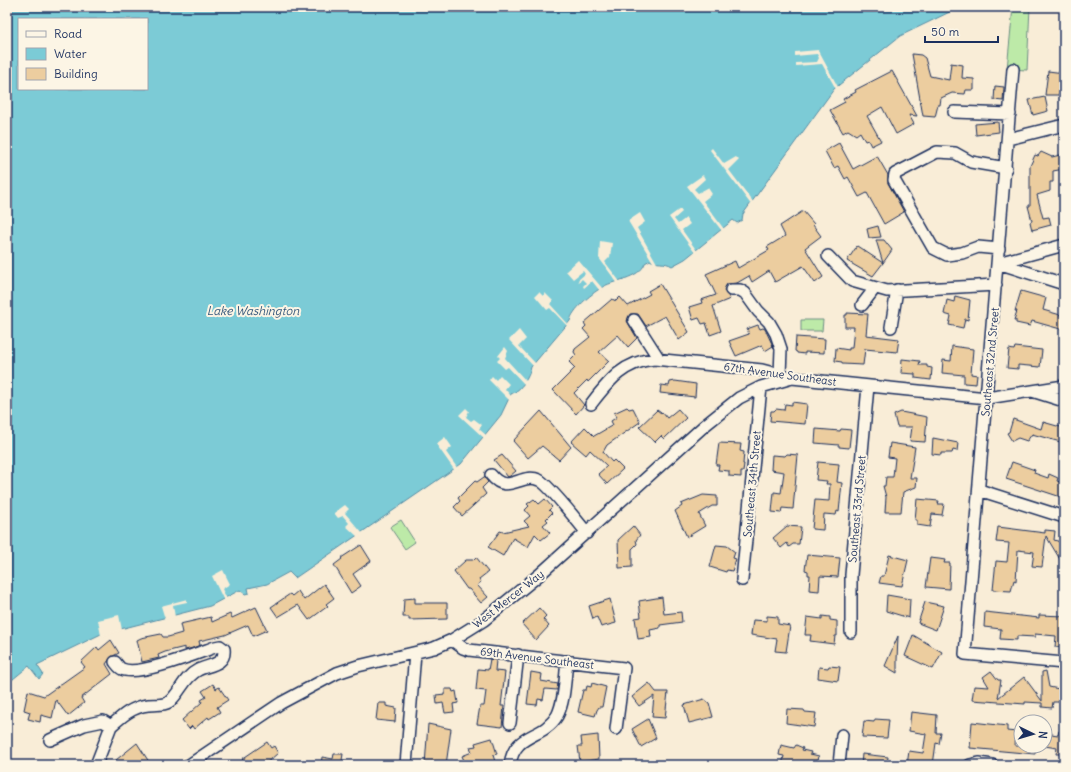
<svg xmlns="http://www.w3.org/2000/svg" width="1071" height="772" viewBox="0 0 1071 772" font-family="Delius,sans-serif">
<style>
.green{fill:#bdeaa8;stroke:#6c8c83}
.water{fill:#7bcbd6;stroke:#558da6;fill-rule:evenodd}
.pier{fill:#f9edd7}
.building{fill:#eccd9f;stroke:#1b2f5e}
.lines{fill:none;stroke-linecap:round;stroke-linejoin:round}
.minor-casing{stroke:#1b2f5e;stroke-width:14}
.minor{stroke:#fcf5e5;stroke-width:11}
.labels{text-anchor:middle;dominant-baseline:central;stroke-width:4;stroke-linejoin:round;paint-order:stroke}
.street-label{font-size:11px;fill:#1b2f5e;stroke:#fcf5e5}
.water-label{font-size:12px;font-style:italic;fill:#33567c;stroke:#fcf5e5}
</style>
<rect width="100%" height="100%" fill="#f9edd7"/>
<filter id="ink" filterUnits="userSpaceOnUse"><feTurbulence type="fractalNoise" baseFrequency=".025" numOctaves="2"/><feDisplacementMap in="SourceGraphic" scale="8" xChannelSelector="R" yChannelSelector="G"/><feConvolveMatrix kernelMatrix="1 2 1 2 8 2 1 2 1" color-interpolation-filters="sRGB"/></filter>
<g filter="url(#ink)">
<path class="green" d="M1013,7H1030L1027,70L1007,69Z
M801,320H823L822,331H801Z
M401,520L415,542L405,549L390,527Z"/>
<path class="water" d="M7,7H960L900,36L834,89L743,214L742,220L737,223L733,220L685,259L672,266C665,261 656,265 650,260L645,263C640,279 612,280 601,288C591,294 572,310 570,321L531,367C529,378 521,390 511,394L501,415L461,464L295,578L289,572L267,584L248,588L249,593L245,594L240,590L210,606L101,634L37,665L43,674L39,679L29,666L7,684ZM19,19H147V89H19Z"/>
<path class="pier" d="M818,50L838,87L836,89L822,64L796,66V63L817,62L819,58L817,54L795,56V52Z
M712,148L724,164L736,157L739,160L729,170L754,203L752,206L710,150Z
M703,175L705,179L694,189L698,193L711,186L708,188L712,194L703,201L724,229L722,231L687,186Z
M680,209L682,212L674,219L678,224L686,218L690,224L682,230L697,251L695,253L669,217Z
M640,213L645,222L637,228L658,265L654,264L628,221Z
M600,241L612,243L610,257L605,262L621,283L618,284L599,258Z
M578,260L603,289L600,291L592,281L584,288L583,286L586,283L582,279L579,282L578,280L585,274L583,271L573,279L566,271Z
M539,292L543,296L545,293L553,301L550,304L569,325L568,327L550,308L547,310L535,296Z
M519,330L526,339L519,346L536,364L534,367L509,340Z
M505,347L508,351L505,358L527,382L525,385L508,367L505,369L497,361L500,358L498,356Z
M500,375L509,384L505,389L512,397L510,401L489,380L492,376L496,380Z
M466,408L469,411L466,417L471,421L474,419L482,425L479,429L486,435L484,438L459,415Z
M445,437L452,447L446,452L458,469L455,471L436,444Z
M345,505L349,509L345,513L363,534L358,537L346,526L349,523L343,516L338,518L334,513Z
M223,570L230,584L222,589L227,599L224,601L212,576Z
M187,599V602L173,605L175,617L165,619L161,606Z
M119,615L122,630L101,636L98,620Z"/>
<path class="building" d="M912,54L921,55L925,58L930,76L949,80L951,63L963,65L962,78L974,79V90H966L965,94L952,93L941,98L940,105H938L935,117L923,116Z
M892,71L917,116L909,115L914,124L896,134L882,107L867,116L881,141L871,146L868,140L865,141L860,132L856,135L848,130L843,133L830,110L845,102L843,99L856,92L855,90Z
M1048,71L1064,73V95H1045Z
M995,86L1004,87L1003,101L994,100Z
M1045,97L1048,111L1033,115L1029,100Z
M998,122L999,132L976,135L975,124Z
M839,143L853,169L877,156L888,175V183L904,212L884,224L867,193L859,197L848,177L845,179L838,166L834,168L825,151Z
M1041,152L1052,157L1064,154V169L1053,171V182H1050V191L1037,195L1043,218L1049,217L1051,225L1032,230L1030,222L1032,221L1028,206H1030V166L1035,155L1038,156Z
M803,211L814,224L813,225L821,236L805,248L823,277L815,283L803,266L775,282L769,271L752,282L749,276L737,283L727,284L724,290L730,299L713,306L721,331L710,335L706,323L702,324L699,318L693,320L689,307L702,303L701,300L716,295L706,274L735,261L738,268L769,250L767,247L785,236L780,226Z
M878,226L881,237L869,238L867,229Z
M876,240H884L892,250L883,263Z
M857,246L883,263L873,276L847,261Z
M660,284L689,332L679,340L665,316L646,326L638,314H630L627,321L637,338L628,347L618,335L599,352L609,361L588,382L587,380L574,393L584,405L576,414L553,390L575,368L569,362L576,355L574,352L575,349L590,337L583,329L586,326L584,323L612,299L616,301L620,297L628,306L650,294L648,291Z
M1021,291L1046,298L1043,310L1064,316V330L1032,321L1030,326L1016,323V320H1014L1017,311H1015Z
M955,296L970,300L968,320L965,319L963,328L949,325L951,316L944,314L947,300L954,302Z
M847,313L868,314L866,335L899,339L897,352L865,349L863,365L842,364V362L835,361L836,348L849,350V348H852L854,327H845V315H847Z
M758,325L760,329L763,328L765,329L773,346L765,351L762,345L736,356L729,341L749,334L747,329Z
M796,337L825,339L824,353L805,352V354L797,353V352L795,351Z
M952,346L973,349L971,374L977,375L976,384L964,383V375L942,373L943,360L951,361Z
M1015,347L1042,350L1040,367L1018,365V369L1007,368L1009,349L1014,350Z
M902,359L920,361L919,365H927V367L932,368L931,380L915,378V374L901,373Z
M675,381L696,384L695,397L660,393L661,385L669,386L670,382Z
M792,402L807,404L805,424L770,421L771,411H774L776,409L784,410L785,404L792,405Z
M627,407L629,409L633,408L640,422L607,445L603,452L612,462L614,460L623,469L607,484L598,474L607,466L590,450L586,455L571,442L585,427L594,436L613,425L611,421L617,417L614,413Z
M678,409L686,418L664,439L661,436L655,442L639,427L657,410L661,413L662,412L667,418Z
M541,411L571,447L559,460L542,446L528,458L513,441Z
M901,412L927,417L925,442L910,441L912,427H897L894,415Z
M1013,419L1041,429L1043,422L1064,428V443L1032,434L1027,441L1018,438L1012,441L1007,433L1009,432Z
M816,429L840,431L841,429L851,430L849,448L839,447V445L815,443Z
M933,438L958,443L957,451L953,450L952,453H941V455L932,454Z
M719,443L741,444L740,451L744,452L743,464H744L743,472H741V477L729,476V471L718,470L719,465H716Z
M890,443L915,447L910,478H917L916,487L903,492L901,512H885L886,497L883,486H885L886,477H893L895,458L888,457Z
M787,454L798,455L793,509L782,508L781,513L772,512L774,492L781,493L784,472L771,470L772,455L785,456Z
M502,455L516,471L510,476L508,477L494,460Z
M818,462L839,464L837,482L842,483L839,512L837,511L836,515L824,514L823,530L812,529L815,500L829,501L830,484H826L827,481L816,480Z
M1012,462L1035,470L1034,473L1048,478L1049,474L1058,478L1057,481L1064,483V498L1006,479Z
M484,477L488,482L482,488L486,494L462,516L454,507L460,501L458,498L475,481L477,482Z
M703,495L717,496V506H712L699,514L705,526L687,537L675,511L682,506L681,504Z
M534,499L539,504L545,499L552,507L549,510L552,513L546,519L548,521L543,525L550,533L541,540L535,534L528,547L513,538L503,556L488,547L500,531L503,532L529,526L524,521L530,516L525,510L529,506L527,504Z
M917,499L939,501L938,504H944L942,515L932,514L930,527L917,525V520H915Z
M633,526L640,535L636,540L637,544L632,549V567L619,568L618,540Z
M787,526L801,527L799,544H793L789,547L787,543L781,548L773,538Z
M998,527L1045,533V530L1055,531L1054,540L1064,543V566L1046,536L1042,567L1032,566L1034,552L1018,550L1016,581L1014,580L1011,591L993,590L996,561L1007,562L1009,543L996,542Z
M361,545L371,561L353,574L361,586L351,593L334,565L342,559L341,558Z
M716,545L727,546L735,552L733,558L736,559L732,571L727,570L726,572L710,567Z
M807,555L840,558L838,577L820,576L819,591L809,590L810,575H808V571L805,570Z
M889,555L908,560L902,586L879,583L881,576H884Z
M476,557L488,572L479,579L481,582L477,585L488,597L481,603L469,589H467L454,571L466,560H473Z
M930,558L939,559L945,560L944,563H950L949,589L926,587Z
M324,584L334,598L326,604L328,606L309,620L298,605L278,617L271,607L290,594L292,596L298,591L304,600Z
M887,595L910,599L909,618L886,611Z
M662,597L664,614L681,612L682,622L660,625V628L650,630L651,637L638,639L635,618L641,617L639,601Z
M415,598V603H447V619L409,620V617H403L404,599Z
M610,599L616,623L601,627L597,617L593,619L589,606Z
M925,602L944,606L936,630L918,623Z
M256,607L267,630L253,636L248,625L225,635L199,641L200,645L193,648L185,650V647L165,652L158,655L159,658L142,662L137,640L141,638L161,634L163,637H168L182,633L180,624L211,617L212,622L230,614L232,618Z
M539,608L546,616L543,619L549,626L536,640L522,624Z
M985,612L1039,618V615L1064,616V648L1055,647L1056,636L1035,634V637L1017,636V640L1000,639L1001,629L984,627Z
M767,616L778,617V624L790,626L786,652L775,651L777,639L751,635L753,620L767,621Z
M822,616L830,617V620L837,621V636H835L834,644L810,641L811,635H805L807,617L822,619Z
M913,635L942,652L933,669L905,656Z
M898,636L897,660V673L885,666Z
M111,640L119,653L111,657L106,664L112,674L81,698L84,703L68,716L56,700L52,718L41,715L40,722L28,719L30,712L24,710L28,691L44,696L85,667L81,662L97,647L99,650Z
M490,659L496,660L495,671L505,672L501,706H504L502,727L477,724L480,706H484L486,691L476,690L478,669L488,670Z
M829,666L840,667L838,681L818,678L819,667L828,668Z
M991,671L998,680H1001L998,698L1024,677L1042,701V672L1046,671L1049,687L1064,690V702H1053L1052,708L1042,707V703L1025,702V704L972,700L974,686L989,687L983,677Z
M531,672L542,674L541,681L558,684L557,690L545,689L543,700L538,699L537,705L527,704Z
M592,683L606,687L602,707H599L597,710L595,716L578,712L583,690H586L587,686L591,687Z
M649,683L656,692H668L665,718L652,717L654,696L639,706L632,697Z
M213,684L216,689L219,687L228,700L217,707L220,712L209,719L208,717L194,729L192,726L189,729L182,720L202,702L201,700L206,697L202,691Z
M445,689H452L453,692L456,691L458,703L453,704L454,712L445,713L443,703L437,704L436,695L445,694Z
M704,699L709,703L713,717L689,723L684,705Z
M378,703H386V706L396,708L395,722L376,720Z
M787,709L804,710L805,712L816,713L814,727L786,723Z
M911,712L937,715L936,733H941L939,744L936,743L933,765H907L909,751L923,753L926,734L909,731Z
M648,719L656,738L641,747L632,729Z
M875,719L889,720L887,738L862,737L864,721L874,722Z
M972,722L1007,726V731L1016,732L1015,746H1036L1035,754L970,748Z
M428,724L451,729L446,765H425Z
M1059,731H1064V754H1056L1057,748L1045,746V733L1058,735Z
M598,735L599,759L580,762L578,746H582L581,737Z
M492,738L497,754L493,755L496,765H482L481,762L466,765L462,756L472,752L470,747L476,746L475,743Z
M267,742L271,748L274,746L278,753L270,760L263,765H238L243,760L242,759Z
M137,743L151,765H119L116,760Z
M781,745L794,748L796,745L803,748L802,750L811,752L810,754L819,756L817,765L799,762L798,765H782L784,756L779,755Z
M334,754H343L342,760L345,761V765H321L322,757L333,759Z
M862,754L888,757L887,765H861Z"/>
<g class="lines">
<defs>
<path id="minor" d="M1013,69L965,654L1064,663
M954,112L1010,114
M1008,139L1064,125
M999,249L978,247L962,253L947,255L933,248L894,180L895,174L937,152L955,153L971,162L1006,168
M828,256L852,281L887,291L996,285
M998,263L1064,284
M998,263L1064,245
M731,290H740L745,293L758,311L769,322L776,334L781,349L780,375
M862,305L875,288
M634,320L659,359
M891,327L897,290
M1032,391L1064,401
M591,404C609,381 623,362 654,359L762,370L792,378L987,398L1064,386
M491,475C508,496 521,472 539,480C547,483 579,523 587,533
M979,490L1064,517
M742,580L761,387
M851,632V575L868,386
M452,640L463,648L469,650L624,668L616,729
M510,723L518,655
M111,726C122,716 132,707 148,705C154,704 163,706 169,702C180,693 184,677 198,670C208,665 226,665 224,649L220,646L215,647C198,653 138,677 122,669C119,668 117,664 115,662
M50,740L84,725L103,721L111,726L96,765
M189,765L281,703L337,673L358,666L434,648L452,640L484,620L539,575L704,426L739,398L761,387L792,378
M406,765L415,653
M510,765C514,732 542,740 557,716C565,701 565,677 567,661
M839,765L842,735
M970,765L979,763L992,765"/>
</defs>
<use href="#minor" class="minor-casing"/>
<use href="#minor" class="minor"/>
</g>
</g>
<g class="labels">
<g class="street-label">
<text transform="translate(990 362) rotate(-85)">Southeast 32nd Street</text>
<text transform="translate(780 374) rotate(8)">67th Avenue Southeast</text>
<text transform="translate(752 484) rotate(-85)">Southeast 34th Street</text>
<text transform="translate(857 509) rotate(-85)">Southeast 33rd Street</text>
<text transform="translate(508 599) rotate(-38)">West Mercer Way</text>
<text transform="translate(537 658) rotate(7)">69th Avenue Southeast</text>
</g>
<g class="water-label">
<text x="253" y="310">Lake Washington</text>
</g>
</g>
<rect width="1071" height="772" fill="none" stroke="#fcf5e5" stroke-width="24"/>
<rect x="12" y="12" width="1047" height="748" fill="none" stroke="#1b2f5e" stroke-width="1.5" filter="url(#ink)"/>
<rect x="18" y="18" width="130" height="72" fill="#fcf5e5" stroke="#a2a6af"/>
<rect x="26" y="31" width="20" height="6" fill="#fcf5e5" stroke="#a2a6af"/>
<text x="54" y="38" font-size="12" fill="#1b2f5e">Road</text>
<rect x="26" y="48" width="20" height="12" fill="#7bcbd6" stroke="#a2a6af"/>
<text x="54" y="58" font-size="12" fill="#1b2f5e">Water</text>
<rect x="26" y="68" width="20" height="12" fill="#eccd9f" stroke="#a2a6af"/>
<text x="54" y="78" font-size="12" fill="#1b2f5e">Building</text>
<g transform="translate(1033 734) rotate(95)"><circle r="19" fill="#fcf5e5" stroke="#a2a6af"/>
<path d="M0-3L7 15L0 10L-7 15Z" fill="#1b2f5e"/>
<text y="-6" font-size="11" font-weight="bold" text-anchor="middle" fill="#1b2f5e">N</text>
</g>
<path d="M925 36v6h73v-6" fill="none" stroke="#1b2f5e" stroke-width="2"/>
<text x="931" y="36" font-size="12" fill="#1b2f5e" stroke="#fcf5e5" stroke-width="3" paint-order="stroke">50 m</text>
</svg>
